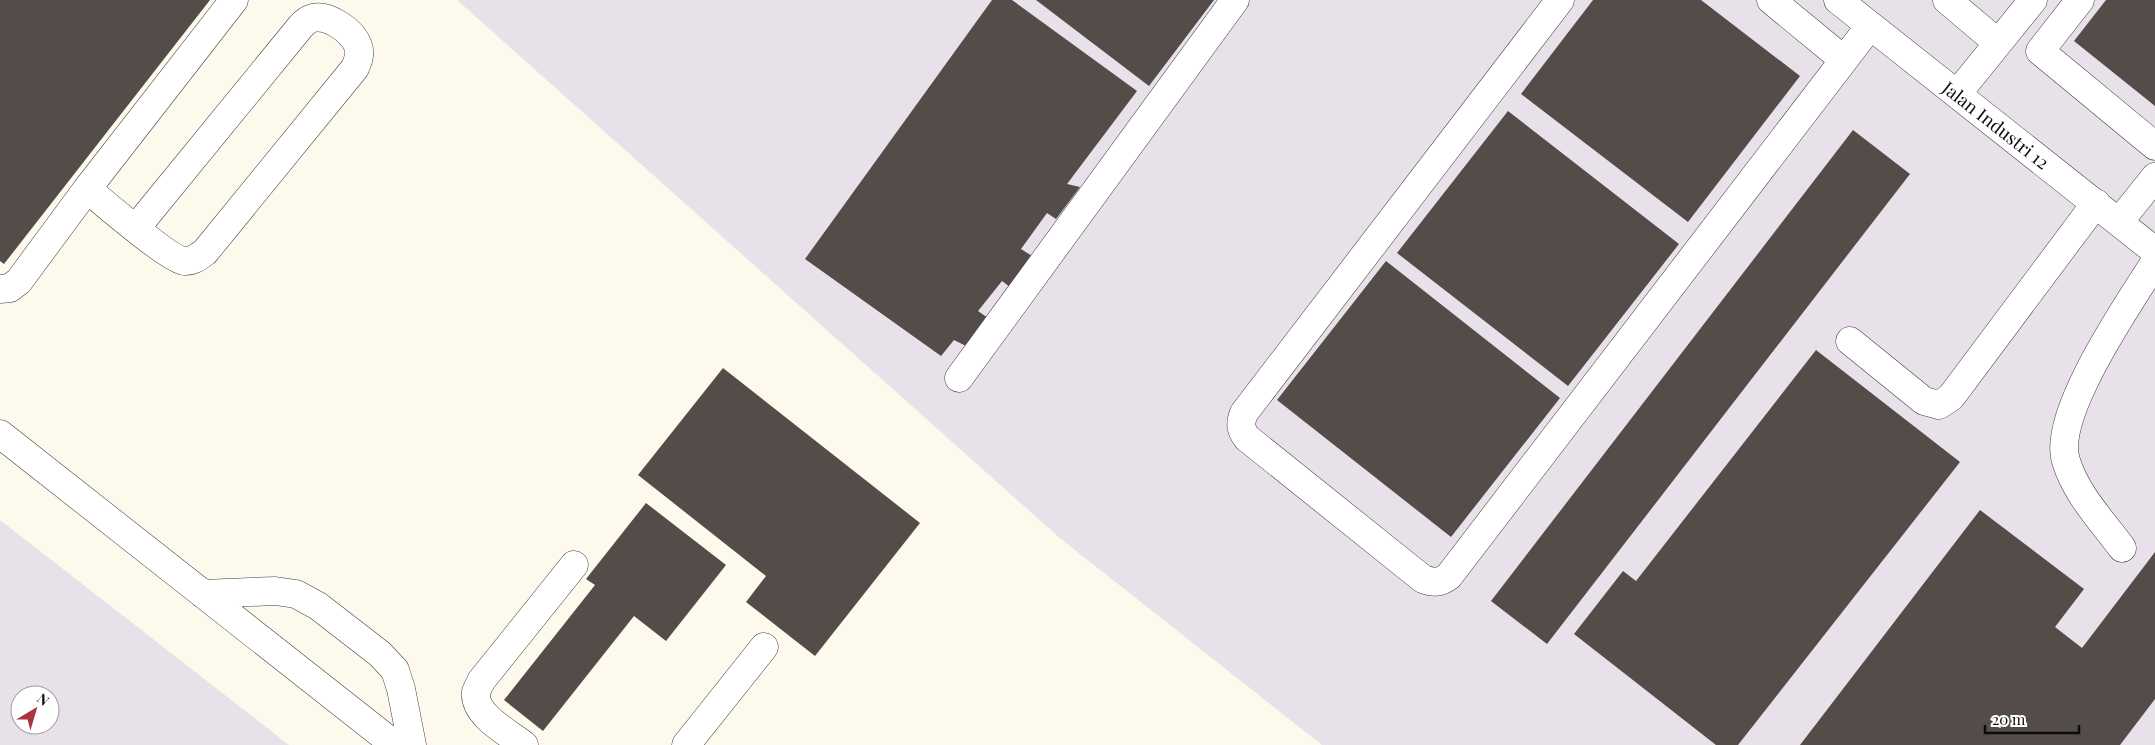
<svg xmlns="http://www.w3.org/2000/svg" width="2155" height="745" viewBox="0 0 2155 745" font-family="'Playfair Display',serif">
<style>
.industrial{fill:#e8e1e9;fill-rule:evenodd}
.building{fill:#534c49}
.lines{fill:none;stroke-linecap:round;stroke-linejoin:round}
.minor-casing{stroke:#3f3f3f;stroke-width:29}
.minor{stroke:#fff;stroke-width:28}
.labels{text-anchor:middle;dominant-baseline:central;stroke-width:5;stroke-linejoin:round;paint-order:stroke}
.street-label{font-size:18px;fill:#0c0c0c;stroke:#fff}
</style>
<rect width="100%" height="100%" fill="#fdf9ec"/>
<path class="industrial" d="M457,0H2155V745H1322L1061,539Z
M0,520L289,745H0ZM20,695H50V725H20Z"/>
<path class="building" d="M0,0H210L4,264L0,261Z
M992,0H1012L1137,91L1067,184L1080,187L1056,219L1047,213L1021,249L1032,256L1010,287L1002,281L978,311L988,318L966,346L954,340L941,356L805,259Z
M1036,0H1214L1149,86Z
M1593,0H1701L1800,76L1688,222L1521,94Z
M2106,0H2155V106L2074,41Z
M1508,111L1679,244L1568,386L1397,253Z
M1853,130L1910,174L1547,644L1491,601Z
M1386,261L1560,398L1451,537L1277,400Z
M1816,350L1960,462L1738,745H1716L1574,634L1623,571L1636,581Z
M723,368L920,523L815,656L746,602L766,576L638,475Z
M646,503L726,565L666,641L634,616L543,731L504,700L595,585L586,579Z
M1980,510L2084,589L2055,627L2082,648L2155,552V699L2120,745H1800Z"/>
<g class="lines">
<defs>
<path id="minor" d="M1560,0L1244,413C1240,423 1240,429 1247,438L1423,579C1434,583 1440,583 1449,576L1870,26
M1771,0L1844,60
M1838,0L2155,251
M1947,0L1998,43
M2080,0L2040,51L2155,146
M1957,94L2033,0
M87,189C103,202 169,259 184,261C192,262 198,257 205,252L355,68C358,61 361,54 358,46C353,31 326,12 310,19C307,20 303,24 301,26L136,228
M2119,222L2155,177
M0,289L10,288L19,281L87,189L234,0
M1850,341L1924,401L1939,405L1951,397L2096,203
M959,378L1235,0
M0,434L395,745
M2122,548C2102,521 2076,494 2066,461C2051,415 2130,302 2155,262
M203,594L275,591L296,594L318,606L380,654L395,670L401,689L412,745
M524,745C509,733 473,715 476,692C477,689 480,684 481,681L574,565
M686,745L764,647"/>
</defs>
<use href="#minor" class="minor-casing"/>
<use href="#minor" class="minor"/>
</g>
<g class="labels">
<g class="street-label">
<text transform="translate(1996 125) rotate(38)">Jalan Industri 12</text>
</g>
</g>
<g transform="translate(35 710) rotate(38)"><circle r="24" fill="#ffffff" stroke="#9e9e9e"/>
<path d="M0-4L9 19L0 12L-9 19Z" fill="#aa3541"/>
<text y="-8" font-size="14" font-weight="bold" text-anchor="middle" fill="#0c0c0c">N</text>
</g>
<path d="M1985 725v8h94v-8" fill="none" stroke="#0c0c0c" stroke-width="2.5"/>
<text x="1992" y="725" font-size="15" fill="#0c0c0c" stroke="#ffffff" stroke-width="4" paint-order="stroke">20 m</text>
</svg>
